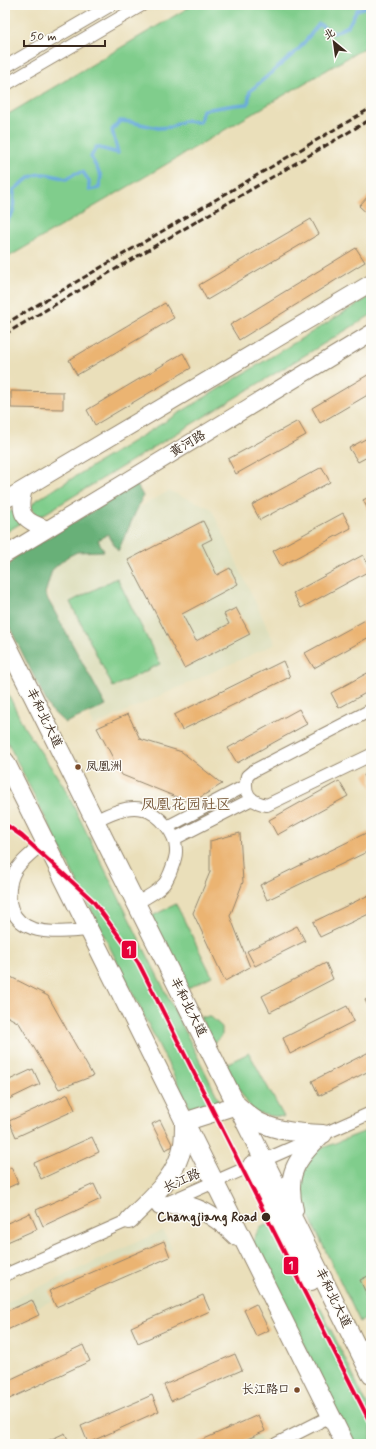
<svg xmlns="http://www.w3.org/2000/svg" width="376" height="1449" viewBox="0 0 376 1449" font-family="Mynerve,'LXGW WenKai TC',sans-serif">
<style>
.built{fill:#dddebc}
.green{fill:#80cd8c;stroke:#5e7c55}
.forest{fill:#68b078;stroke:#526d4b}
.lines{fill:none;stroke-linecap:round;stroke-linejoin:round}
.stream{stroke:#6aaade;stroke-width:3.5}
.building{fill:#ebb472}
.minor-casing{stroke:#92846c;stroke-width:14}
.major-casing{stroke:#92846c;stroke-width:18}
.highway-casing{stroke:#92846c;stroke-width:20}
.minor{stroke:#fff;stroke-width:12}
.major{stroke:#fff;stroke-width:16}
.highway{stroke:#fff;stroke-width:18}
.rail{stroke:#3b2a1e;stroke-width:3;stroke-dasharray:6 3;stroke-linecap:butt}
.metro-1-casing{stroke:#fdfcf7;stroke-width:7}
.metro-1{stroke:#e60039;stroke-width:4}
.bus-dot{fill:#7a4b2a;stroke:#fdfcf7;stroke-width:1.5}
.stop-dot{fill:#3b2a1e;stroke:#fdfcf7;stroke-width:1.5}
.labels{text-anchor:middle;dominant-baseline:central;stroke-width:3;stroke-linejoin:round;paint-order:stroke}
.bus-label{font-size:12px;fill:#3b2a1e;stroke:#fdfcf7;text-anchor:start}
.street-label{font-size:13px;fill:#3b2a1e;stroke:#fdfcf7}
.stop-label{font-size:13px;font-weight:bold;fill:#3b2a1e;stroke:#fdfcf7;text-anchor:end}
.quarter-label{font-size:15px;fill:#795a3b;stroke:#fdfcf7}
.line-badge{stroke:#fdfcf7;stroke-width:1.5}
.badge-label{font-size:11px;text-anchor:middle;font-weight:bold;fill:#fff}
</style>
<rect width="100%" height="100%" fill="#fdfcf7"/>
<filter id="ink" filterUnits="userSpaceOnUse"><feTurbulence type="fractalNoise" baseFrequency=".025" numOctaves="2"/><feDisplacementMap in="SourceGraphic" scale="8" xChannelSelector="R" yChannelSelector="G"/><feConvolveMatrix kernelMatrix="1 2 1 2 8 2 1 2 1" color-interpolation-filters="sRGB"/></filter>
<filter id="wash" filterUnits="userSpaceOnUse"><feTurbulence type="fractalNoise" baseFrequency=".012" numOctaves="4" result="noise"/><feDisplacementMap in="SourceGraphic" scale="16" xChannelSelector="R" yChannelSelector="G"/><feGaussianBlur stdDeviation="0.9" result="paint"/><feColorMatrix in="noise" values="0 0 0 0 0 0 0 0 0 0 0 0 0 0 0 0 0 1.4 0 .05"/><feComposite in="paint" operator="in"/></filter>
<g filter="url(#wash)">
<rect width="100%" height="100%" fill="#eadfba"/>
<path class="built" d="M169,491L211,508L275,644L93,726L38,562Z
M163,1230L172,1249L5,1321V1303Z
M255,1428L263,1444H223Z"/>
<path class="green" d="M193,5H371V44L5,259V116Z
M371,296V315L41,516L35,515L31,507L35,501Z
M16,508L21,523L5,533V515Z
M117,578L160,664L113,687L70,602Z
M5,687L24,727L63,785L220,1102L195,1118L5,737Z
M176,904L212,976L186,989L150,917Z
M200,1017H211L222,1027V1035L214,1043Z
M249,1053L284,1117C275,1116 264,1116 256,1112C246,1106 232,1075 226,1064Z
M371,1129V1316L360,1322L301,1200L299,1188L304,1171L315,1151Z
M266,1225L276,1227L283,1233L312,1300L320,1307L371,1413V1444H353L253,1244C256,1234 257,1228 266,1225Z"/>
<path class="forest" d="M137,485L143,496L118,551L108,534L98,540L104,551L77,552L67,557L52,570L45,594L106,706L65,723L50,709L7,622L5,617V572L14,558Z"/>
<g class="lines">
<path class="stream" d="M5,224L13,212L14,190C35,171 39,171 66,179L74,174L83,172L89,181V190L99,188L101,176L91,157L96,147L118,153L112,130L120,121L131,122L158,128L171,127L183,121L200,122L203,110L235,105L248,104L250,91L298,50L319,24L334,33L348,26L357,10L371,5"/>
</g>
<g id="blocks">
<path class="building" d="M371,193V217L359,206Z
M311,219L319,234L207,300L199,285Z
M356,248L365,262L239,340L230,325Z
M165,303L174,318L77,375L69,360Z
M183,353L191,368L95,425L87,410Z
M371,373V393L320,423L312,408Z
M11,391L63,392V409L11,408Z
M298,421L306,435L236,474L228,459Z
M371,436V455L358,462L349,448Z
M322,467L330,482L260,520L252,505Z
M371,496V515L363,500Z
M343,513L351,528L281,566L273,551Z
M203,521L212,539L202,544L217,575L230,568L238,584L182,614L196,641L229,624L224,614L236,608L250,634L184,668L128,560Z
M363,555L371,570L301,608L293,593Z
M371,617V636L314,668L305,653Z
M283,661L290,677L182,730L174,715Z
M371,671V690L339,708L331,693Z
M299,709L307,724L237,763L228,748Z
M128,714L140,739L182,752L222,784L191,803L122,775L97,728Z
M371,771V788L364,775Z
M339,781L348,796L277,835L269,820Z
M368,832L371,837V850L267,900L260,885Z
M240,833L243,882L230,916L250,967L225,981L193,913L210,872V841Z
M371,894V913L320,937L313,922Z
M297,926L305,941L255,966L247,951Z
M326,963L333,979L270,1012L262,996Z
M5,974L48,996L93,1076L59,1089L19,1023L5,1015Z
M371,997V1012L365,1000Z
M347,1006L354,1021L290,1054L283,1038Z
M371,1051V1070L319,1096L312,1081Z
M33,1069L40,1084L5,1101V1082Z
M68,1094L75,1110L16,1137L9,1121Z
M160,1120L173,1146L165,1150L152,1124Z
M92,1137L99,1152L41,1179L34,1163Z
M11,1167L18,1183L5,1189V1170Z
M94,1184L101,1199L43,1226L36,1210Z
M30,1213L37,1229L5,1243V1224Z
M164,1241L170,1257L56,1307L49,1291Z
M370,1275L371,1276V1304L360,1280Z
M203,1295L210,1311L138,1343L131,1327Z
M32,1300L39,1315L5,1331V1312Z
M256,1304L269,1330L256,1336L244,1310Z
M83,1345L90,1361L5,1401V1382Z
M235,1354L242,1370L171,1401L164,1385Z
M152,1395L159,1411L88,1443L81,1426Z
M258,1415L265,1431L237,1444H193Z
M65,1433L70,1444H41Z"/>
</g>
</g>
<g filter="url(#ink)">
<use href="#blocks" fill-opacity="0" stroke="#92846c" stroke-width="1"/>
<g class="lines">
<defs>
<path id="minor" d="M5,67L111,5
M5,85L142,5
M371,710L253,771L247,776C243,794 250,802 267,805L371,755
M95,821C108,814 128,805 142,809C160,814 177,834 176,852C176,859 172,867 170,873C168,877 167,881 164,884C157,892 146,898 136,903
M167,827L245,786
M174,839L252,799
M45,842C22,861 7,870 10,902C12,913 17,921 27,926C44,935 70,931 89,930
M169,1202L371,1113
M5,1275L136,1217
M276,1444L331,1416"/>
<path id="major" d="M24,489C17,514 23,521 48,529
M5,500L371,283
M5,555L371,333"/>
<path id="highway" d="M5,640L371,1375
M5,761L345,1444
M252,1165L311,1281
M160,1206C168,1205 177,1203 185,1205C205,1209 223,1223 237,1237
M294,1210C285,1175 296,1159 321,1135
M129,1220C151,1198 177,1177 183,1144C184,1137 184,1130 184,1122L237,1105C244,1111 251,1118 259,1122C279,1132 301,1133 323,1134"/>
</defs>
<use href="#minor" class="minor-casing"/>
<use href="#major" class="major-casing"/>
<use href="#highway" class="highway-casing"/>
<use href="#minor" class="minor"/>
<use href="#major" class="major"/>
<use href="#highway" class="highway"/>
<path class="rail" d="M5,324L371,108
M5,334L371,119"/>
<defs>
<path id="metro-1" d="M5,824L22,836L93,901L138,962L371,1424"/>
</defs>
<use href="#metro-1" class="metro-1-casing"/>
<use href="#metro-1" class="metro-1"/>
</g>
</g>
<g class="bus-dot">
<circle cx="78" cy="767" r="3.5"/>
<circle cx="297" cy="1390" r="3.5"/>
</g>
<circle class="stop-dot" cx="266" cy="1217" r="5"/>
<g class="labels">
<g class="bus-label">
<text x="86" y="767">凤凰洲</text>
<text x="290" y="1390" text-anchor="end">长江路口</text>
</g>
<g class="street-label">
<text transform="translate(188 444) rotate(-31)">黄河路</text>
<text transform="translate(44 718) rotate(64)">丰和北大道</text>
<text transform="translate(188 1007) rotate(63)">丰和北大道</text>
<text transform="translate(182 1181) rotate(-24)">长江路</text>
<text transform="translate(333 1298) rotate(64)">丰和北大道</text>
</g>
<g class="stop-label">
<text x="257" y="1217">Changjiang Road</text>
</g>
<g class="quarter-label">
<text x="186" y="805">凤凰花园社区</text>
</g>
</g>
<g class="line-badge">
<rect x="121" y="940" width="16" height="19" rx="4" fill="#e60039"/>
<rect x="283" y="1256" width="16" height="19" rx="4" fill="#e60039"/>
</g>
<g class="badge-label">
<text x="129" y="954">1</text>
<text x="291" y="1269">1</text>
</g>
<rect width="376" height="1449" fill="none" stroke="#fdfcf7" stroke-width="20"/>
<g transform="translate(334 42) rotate(331)" stroke="#fdfcf7" stroke-width="3" paint-order="stroke">
<path d="M0-3L7 15L0 10L-7 15Z" fill="#3b2a1e"/>
<text y="-6" font-size="11" font-weight="bold" text-anchor="middle" fill="#3b2a1e">北</text>
</g>
<path d="M24 40v6h81v-6" fill="none" stroke="#3b2a1e" stroke-width="2"/>
<text x="30" y="40" font-size="12" fill="#3b2a1e" stroke="#fdfcf7" stroke-width="3" paint-order="stroke">50 m</text>
</svg>
